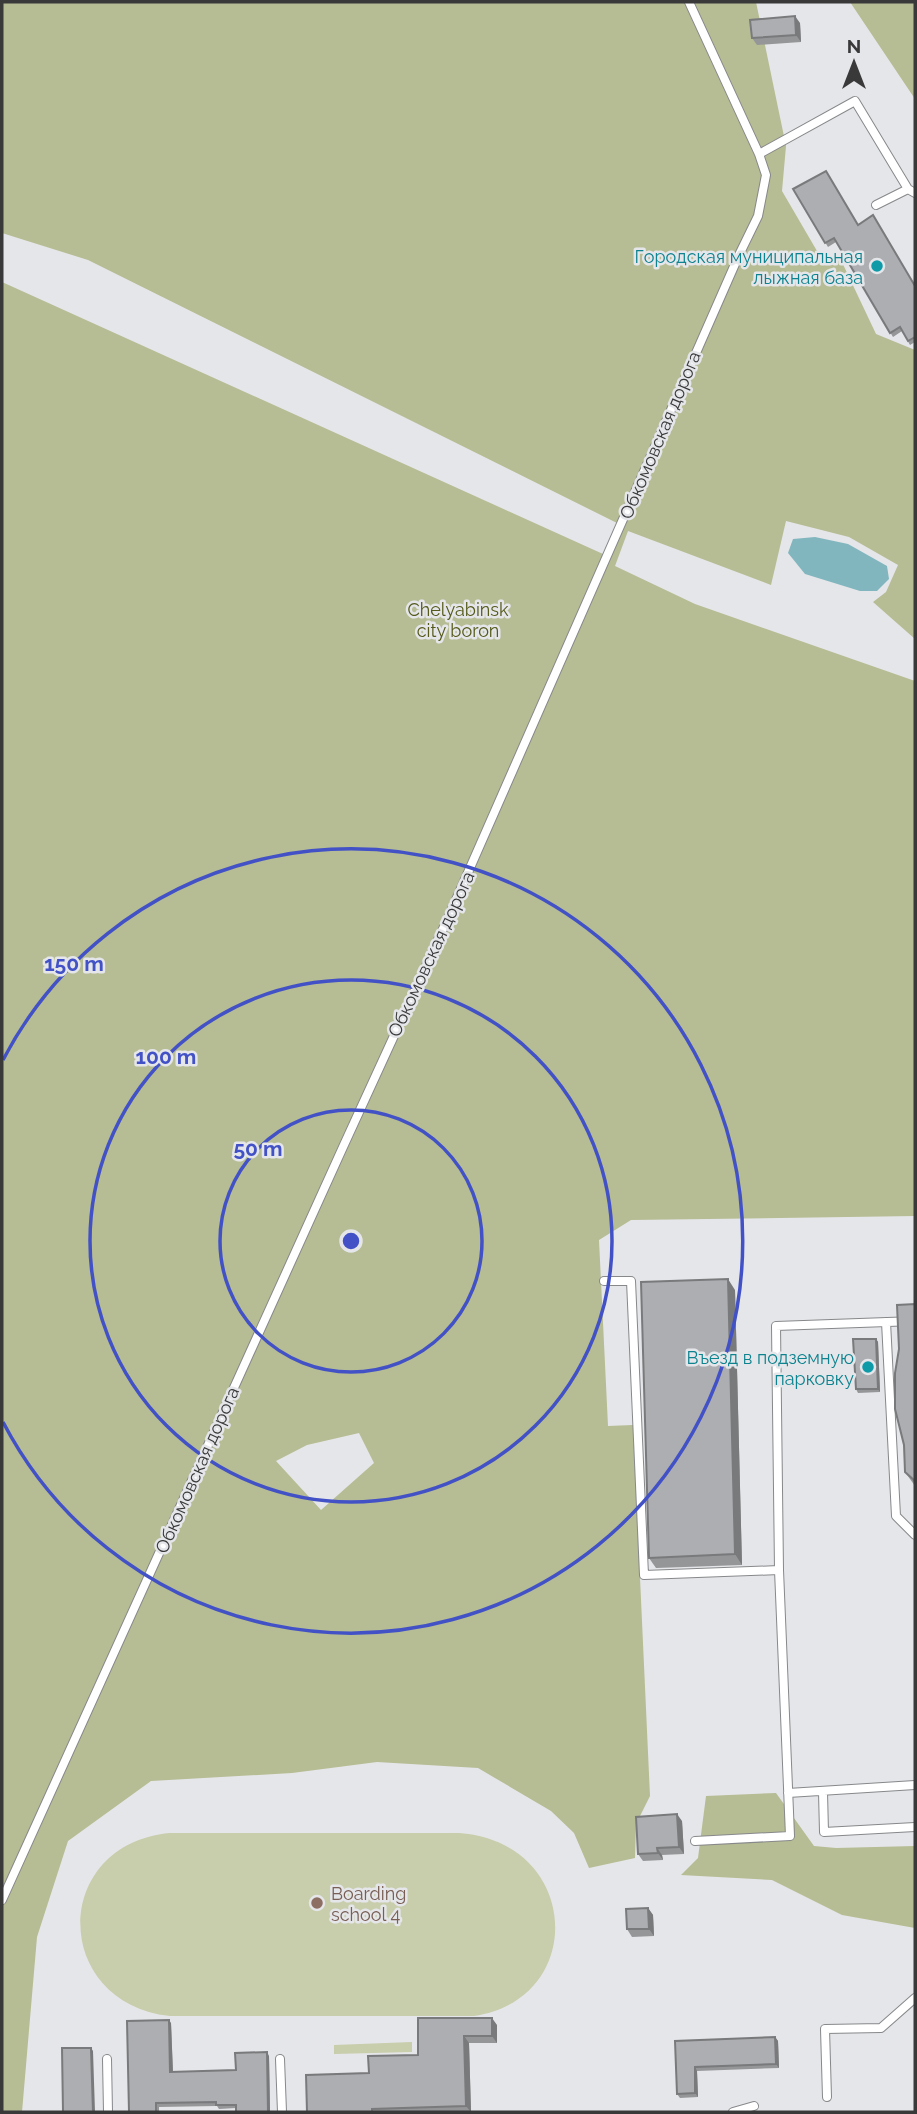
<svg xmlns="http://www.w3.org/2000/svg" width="917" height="2114" viewBox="0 0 917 2114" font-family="Raleway,sans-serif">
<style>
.green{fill:#c8cdab}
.forest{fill:#b6bc93;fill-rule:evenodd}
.water{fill:#82b6bf}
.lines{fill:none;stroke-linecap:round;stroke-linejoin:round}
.service-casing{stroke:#86888a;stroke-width:10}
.service{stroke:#fff;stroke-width:8}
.wall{fill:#959698}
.shaded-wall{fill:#797a7c}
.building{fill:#adaeb1;stroke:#797a7c;stroke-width:2}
.ring{fill:none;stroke:#4252c6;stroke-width:3.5}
.culture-dot{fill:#0f9aa8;stroke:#e5e6e9;stroke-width:2.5}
.education-dot{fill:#8d6e63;stroke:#e5e6e9;stroke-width:2.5}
.labels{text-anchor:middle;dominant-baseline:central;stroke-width:5;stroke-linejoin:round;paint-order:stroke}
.culture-label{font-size:18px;fill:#0d838f;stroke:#e5e6e9;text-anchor:end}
.street-label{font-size:18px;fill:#39393a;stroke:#e5e6e9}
.park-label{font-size:18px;fill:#555a1a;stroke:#e5e6e9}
.education-label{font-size:18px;fill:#785e54;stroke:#e5e6e9;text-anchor:start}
.centre{fill:#4252c6;stroke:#e5e6e9;stroke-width:3.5}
.ring-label{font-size:21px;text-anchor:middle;font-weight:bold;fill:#4252c6;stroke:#e5e6e9;stroke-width:5;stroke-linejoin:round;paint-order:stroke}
</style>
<rect width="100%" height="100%" fill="#e5e6e9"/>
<path class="green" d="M170,1833H459C581,1842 588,1999 474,2016H170C50,2002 51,1844 170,1833Z
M412,2042V2052L334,2054V2045Z"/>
<path class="forest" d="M2,2H756L786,146L782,191L817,251L840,258L876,334L915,350V639L873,602L886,592L898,565L849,537L786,521L771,585L628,531L615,566L695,604L915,681V1216L631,1220L599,1240L608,1426L633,1425L650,1796L636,1824L635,1858L589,1868L574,1833L551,1811L478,1768L377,1762L292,1773L151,1781L68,1841L37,1937L22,2112H2V282L603,554L617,523L88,260L2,233ZM359,1433L374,1463L321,1510L276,1461L307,1445Z
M850,2H915V99Z
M776,1793L814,1846L836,1848L915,1846V1928L842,1915L772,1880L681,1875L698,1858L706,1796Z"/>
<path class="water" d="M815,537L848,544L887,566L889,579L877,591H860L805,574L788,553L793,539Z"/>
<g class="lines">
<defs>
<path id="service" d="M759,154L855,101L908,189L915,193
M876,205L908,189
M604,1281H631L644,1575L779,1570
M886,1322L896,1516L915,1535
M823,1792L824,1832L915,1827
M788,1793L915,1785
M695,1841L790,1836L779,1570L776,1326L915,1321
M2,1900L343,1147L448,918L739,255L758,216L766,175L759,154L689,2
M107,2059L108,2112
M280,2059L282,2112
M827,2097L825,2029L881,2028L915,1998
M733,2112L754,2106"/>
</defs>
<use href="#service" class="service-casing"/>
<use href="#service" class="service"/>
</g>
<path class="wall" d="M800,23L801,42L757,45L752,38Z
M793,189L858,224L915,285V342L910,345L902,331L893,337L836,242L828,247Z
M735,1290L742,1565L656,1568L649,1558Z
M915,1304V1486L905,1472L904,1445Z
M876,1339L878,1342L880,1392L858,1393L856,1389Z
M682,1821L684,1854L662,1855L663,1860L643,1861L638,1854Z
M648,1908L653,1915L654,1936L632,1937L627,1929Z
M418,2018L497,2025V2043H469L471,2112H307L369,2073L418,2055Z
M171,2023L173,2072L236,2070L269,2056L270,2112H236V2108L219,2109L217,2106L159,2107V2112H129Z
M775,2037L778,2041L779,2068L697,2071L698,2097L680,2098L677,2094L675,2041Z"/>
<path class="shaded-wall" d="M795,16L800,23L801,42L796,35Z
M728,1279L735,1290L742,1565L735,1554Z
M876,1339L878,1342L880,1392L878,1389Z
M677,1814L682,1821L684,1854L679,1847Z
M657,1848L662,1855L663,1860L658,1853Z
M648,1908L653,1915L654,1936L649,1929Z
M492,2018L497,2025V2043L492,2036Z
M169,2020L171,2023L173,2075L170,2072Z
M464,2036L469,2043L471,2112L466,2106Z
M775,2037L778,2041L779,2068L776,2064Z
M91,2048L93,2051L95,2112H93Z
M267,2052L269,2056L270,2112H268Z
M695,2067L697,2071L698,2097L695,2093Z"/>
<path class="building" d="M795,16L796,35L752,38L750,20Z
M826,171L858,225L873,215L915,286V337L908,341L900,327L890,333L834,238L825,243L793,189Z
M728,1279L735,1554L649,1558L641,1282Z
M915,1304V1481L905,1472L904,1445L895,1409V1373L899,1349L897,1305Z
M853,1339H876L878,1389H856Z
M677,1814L679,1847L657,1848L658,1853L638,1854L636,1817Z
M648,1908L649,1929H627L626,1909Z
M418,2018H492V2036H464L466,2106L372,2109V2112H307L306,2075L369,2073L368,2056L418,2055Z
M169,2020L170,2072L236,2070L235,2053L267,2052L268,2112H236V2105H216V2102L156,2103V2112H129L127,2021Z
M775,2037L776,2064L695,2067V2093L677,2094L675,2041Z
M62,2048H91L93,2112H63Z"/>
<g class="ring">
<circle cx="351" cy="1241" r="131"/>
<circle cx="351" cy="1241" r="261"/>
<path d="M3 1060A392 392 0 1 1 3 1422"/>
</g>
<g class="culture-dot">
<circle cx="877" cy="266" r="7"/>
<circle cx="868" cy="1367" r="7"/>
</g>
<circle class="education-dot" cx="317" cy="1903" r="7"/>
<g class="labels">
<g class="culture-label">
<text x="863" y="256">Городская муниципальная<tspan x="863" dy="21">лыжная база</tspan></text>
<text x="854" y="1357">Въезд в подземную<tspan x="854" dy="21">парковку</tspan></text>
</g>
<g class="street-label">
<text transform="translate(660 435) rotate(-67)">Обкомовская дорога</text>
<text transform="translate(431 954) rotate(-65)">Обкомовская дорога</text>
<text transform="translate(197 1470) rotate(-66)">Обкомовская дорога</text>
</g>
<g class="park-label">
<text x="458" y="609">Chelyabinsk<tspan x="458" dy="21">city boron</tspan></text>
</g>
<g class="education-label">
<text x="331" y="1893">Boarding<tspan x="331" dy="21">school 4</tspan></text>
</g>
</g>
<circle cx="351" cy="1241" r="10" class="centre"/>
<g class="ring-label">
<text x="74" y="971">150 m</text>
<text x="166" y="1064">100 m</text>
<text x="258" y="1156">50 m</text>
</g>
<rect width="917" height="2114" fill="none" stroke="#39393a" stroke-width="7"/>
<g transform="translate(854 63)" stroke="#e5e6e9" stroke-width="5" paint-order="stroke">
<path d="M0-5L12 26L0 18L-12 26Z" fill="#39393a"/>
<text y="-10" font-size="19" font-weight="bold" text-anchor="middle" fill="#39393a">N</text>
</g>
</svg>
